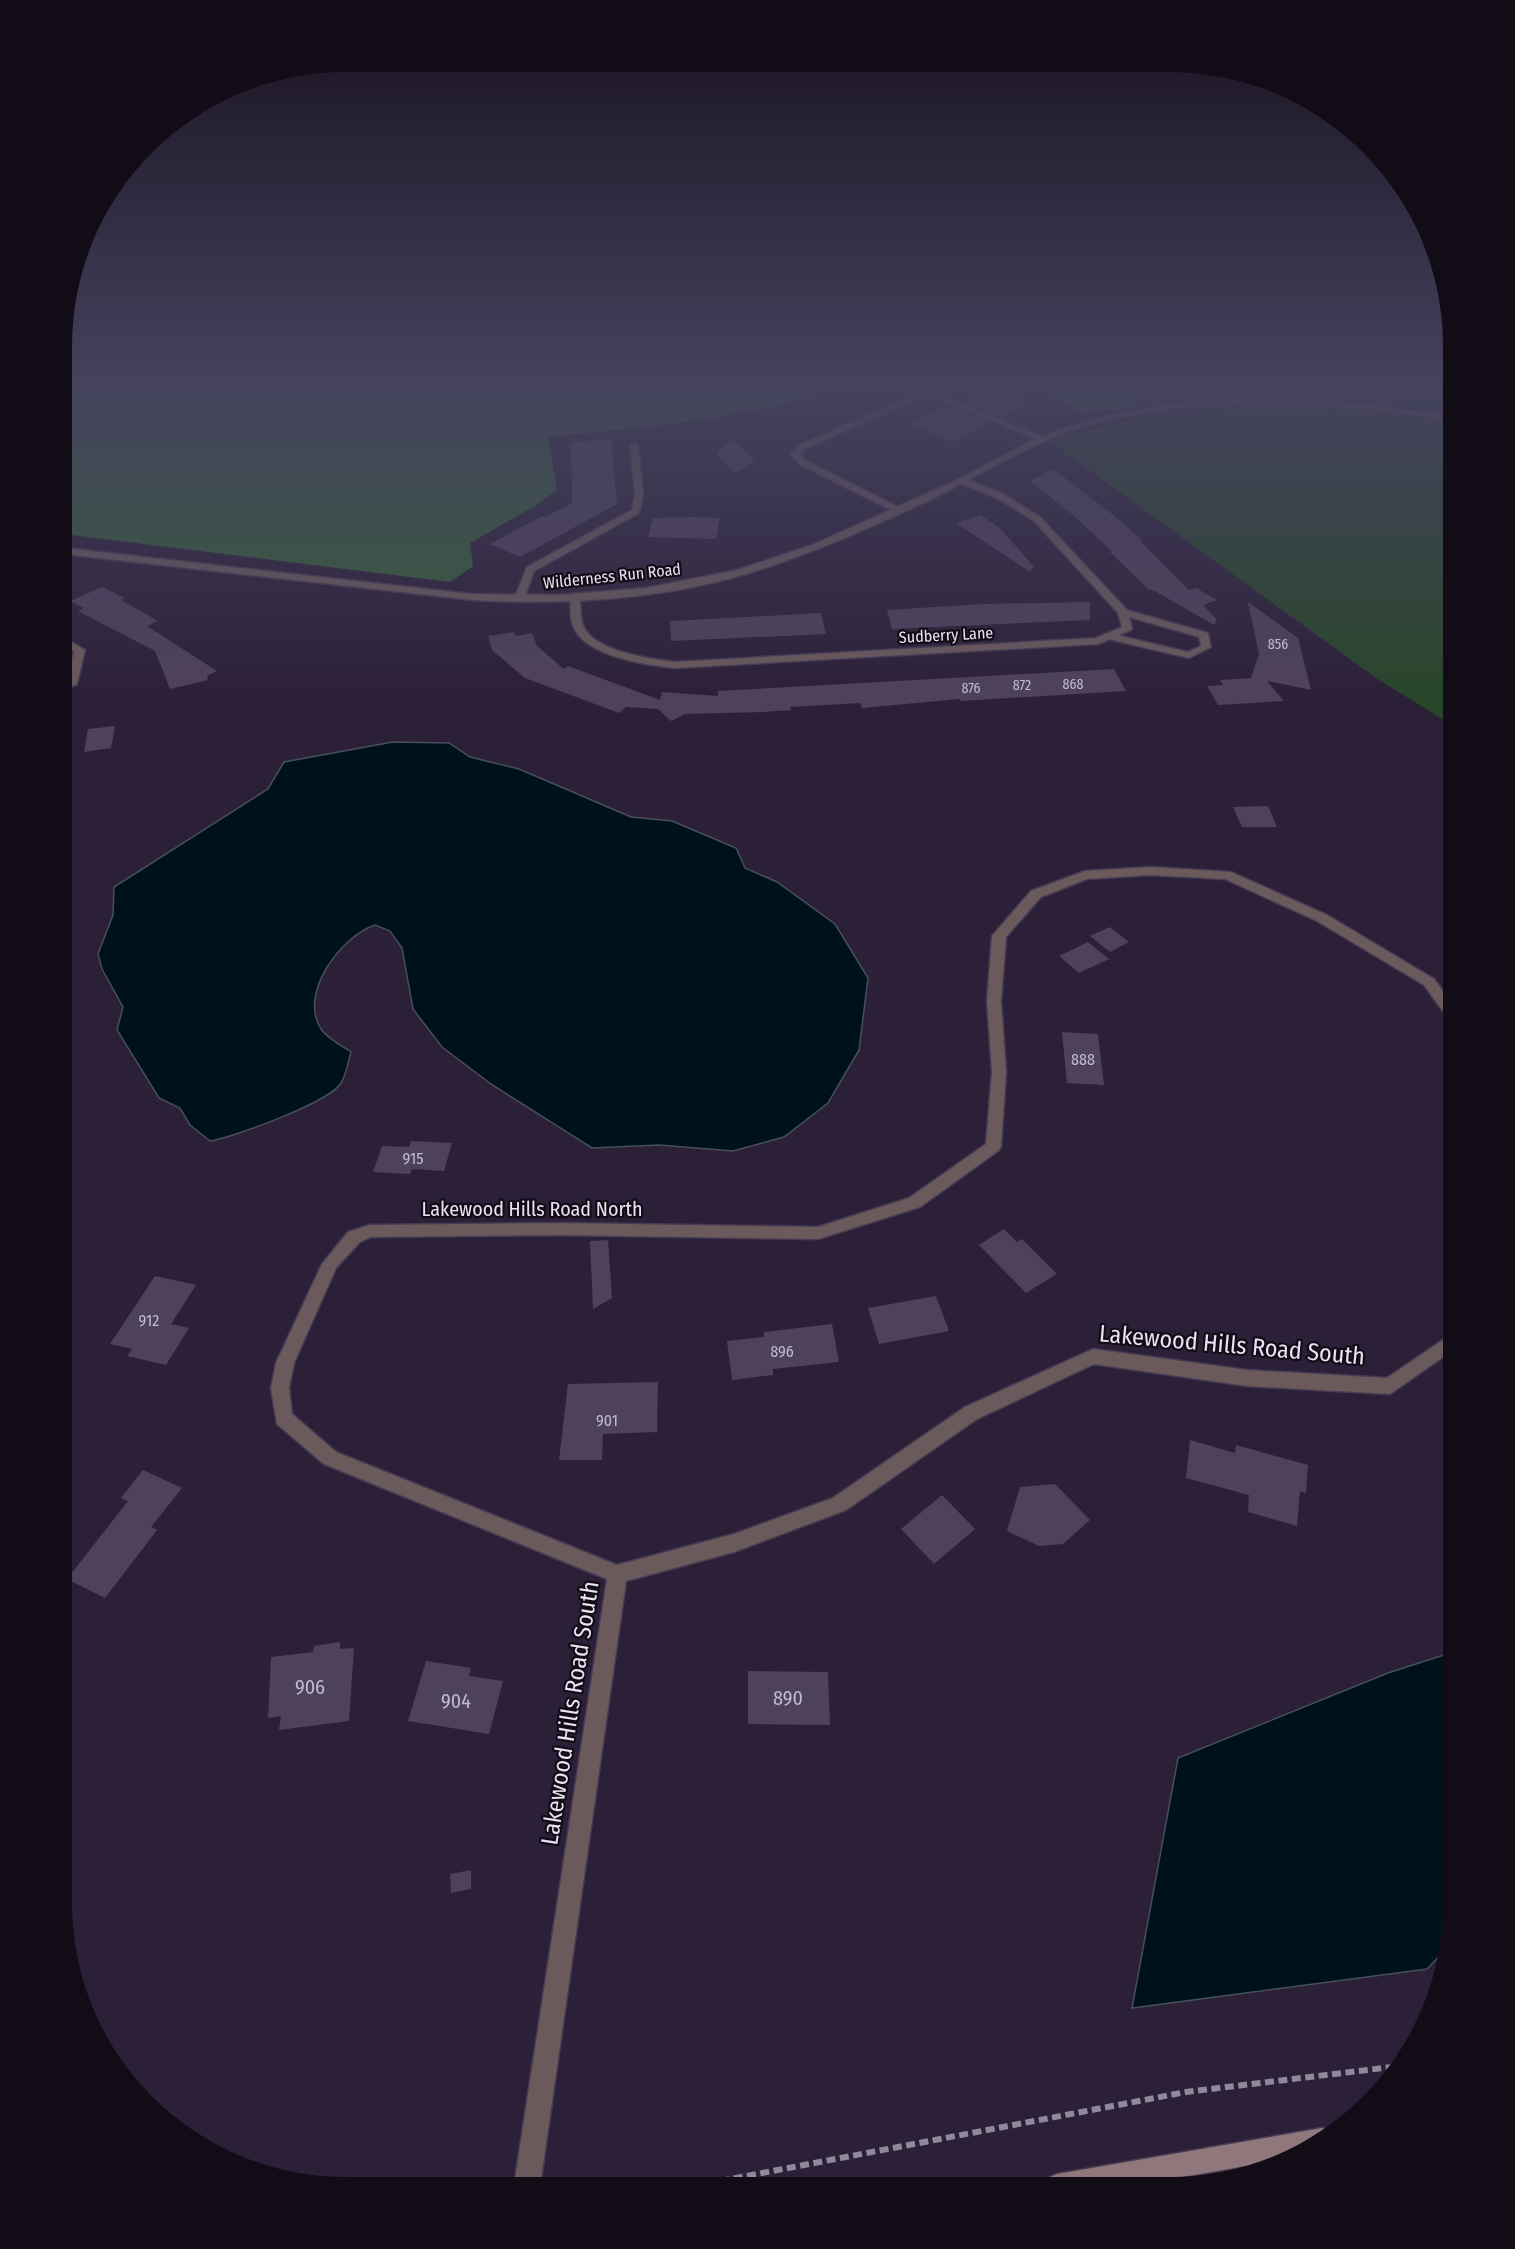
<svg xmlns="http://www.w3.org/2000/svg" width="1515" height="2249" viewBox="0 0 1515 2249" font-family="'Fira Sans Condensed',sans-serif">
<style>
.green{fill:#29462b}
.forest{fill:#356039}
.water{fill:#001219;stroke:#46505a;stroke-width:1.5}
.building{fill:#4e415b}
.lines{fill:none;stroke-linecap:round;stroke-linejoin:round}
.service-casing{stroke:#463b52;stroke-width:3}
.minor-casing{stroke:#463b52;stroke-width:3}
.tertiary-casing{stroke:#463b52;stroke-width:3}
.secondary-casing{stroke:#463b52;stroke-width:3}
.path-far1{stroke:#91889c;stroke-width:2;stroke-dasharray:4 1.5;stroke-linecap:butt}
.path{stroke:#91889c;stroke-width:6;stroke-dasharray:9 4.5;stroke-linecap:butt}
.service{fill:#6a5a5c;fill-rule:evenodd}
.minor{fill:#6a5a5c;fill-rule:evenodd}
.tertiary{fill:#6a5a5c;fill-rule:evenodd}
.secondary{fill:#90777b;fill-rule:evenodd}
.labels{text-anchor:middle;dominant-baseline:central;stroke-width:4.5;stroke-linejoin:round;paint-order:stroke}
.far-number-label{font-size:14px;fill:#c2bacc}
.far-street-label{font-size:16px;fill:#e9e2f2;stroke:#120c17}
.number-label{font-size:16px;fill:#c2bacc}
.street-label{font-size:20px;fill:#e9e2f2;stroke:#120c17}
.near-number-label{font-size:20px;fill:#c2bacc}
.near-street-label{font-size:24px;fill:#e9e2f2;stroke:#120c17}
</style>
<rect width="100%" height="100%" fill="#2c2038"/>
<path class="green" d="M1149,385H1453V414C1347,393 1237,389 1130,408Z
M1251,405L1355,408L1453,421V726L1376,678L1049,441L1140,416Z"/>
<path class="forest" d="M64,385H847C751,419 649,427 548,437L557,490L535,506L470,543L473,566L450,582L64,534Z
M1018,385H1149L1130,408L1081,414L1065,402Z"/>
<path class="water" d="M393,742L449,743L470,757L519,769L631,817L672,821L736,848L745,868L777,882L835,924L868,978L859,1050L828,1103L784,1137L733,1151L659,1145L592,1148L491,1084L442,1047L413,1009L402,948L390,931L375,925C341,936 298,994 321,1029C327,1038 342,1046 351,1052C348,1062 346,1075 341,1083C330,1102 234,1137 210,1141L190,1125L180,1108L159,1098L117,1030L123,1007L102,969L98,954L113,915L114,887L268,789L284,762Z
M1453,1652V1922L1448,1947L1427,1969L1132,2008L1178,1758L1388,1673Z"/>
<path class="building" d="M989,389L998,393L1005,390L1035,402L1003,418L962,400Z
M949,406L991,423L953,442L908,423Z
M733,439L755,461L735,473L716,453Z
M611,440L617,504L520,557L490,544L542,516L545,517L572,503L571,442Z
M1050,470L1060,474L1117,518L1143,541H1140L1189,590L1196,588L1217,600L1203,605L1217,620L1214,625L1153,590H1149L1110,552L1112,551L1073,515L1030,481Z
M980,515L1000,528L1034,567L1030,572L956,523Z
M692,517L720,518L716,539L648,537L653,518Z
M102,587L125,598L121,600L158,621L147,626L217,671L207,676L208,680L170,689L155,651L78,611L84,608L70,601Z
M1090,602V620L892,629L887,610L983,604Z
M1248,602L1298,638L1311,690L1267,681L1284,701L1218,705L1207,686L1223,685L1220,680L1251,678L1259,654Z
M821,613L826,634L671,641L670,621Z
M514,632L516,636L532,633L537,646L564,669L568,666L660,700L662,692L718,696V691L1114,669L1126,691L961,701L960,699L862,708L860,703L790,707L791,710L763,712L685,714L671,721L658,709L626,707L619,713L525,678L492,650L488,636Z
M115,726L111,748L84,752L88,729Z
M1268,806L1277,827H1242L1233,807Z
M1110,927L1129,942L1110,952L1090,936Z
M1088,942L1109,959L1079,973L1059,956Z
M1062,1032L1098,1034L1104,1085L1067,1083Z
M411,1141L452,1143L444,1171L412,1169L410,1174L373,1172L382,1146L409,1147Z
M1004,1229L1017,1242L1022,1239L1057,1274L1026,1293L979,1245Z
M608,1240L612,1298L593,1309L590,1241Z
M155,1276L196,1285L171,1324L189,1328L166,1365L127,1356L132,1349L110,1344Z
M936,1296L949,1331L879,1344L868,1308Z
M832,1324L839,1362L773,1369V1375L732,1380L727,1341L764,1337V1332Z
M658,1382L657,1432L603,1434L602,1460H559L568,1384Z
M1190,1440L1235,1453L1236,1445L1308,1465L1306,1493L1300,1491L1297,1526L1248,1512L1249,1495L1186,1478Z
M143,1470L182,1488L151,1527L157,1530L105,1598L67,1579L128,1501L121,1498Z
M1055,1484L1090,1520L1063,1544L1039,1546L1007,1531L1020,1487Z
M942,1495L975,1529L934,1564L901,1529Z
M340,1642V1649L354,1648L349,1721L279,1730L281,1716L268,1718L271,1657L313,1652L314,1646Z
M426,1661L471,1668L469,1676L503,1681L489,1734L408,1721Z
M748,1671L828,1672L830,1725L748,1724Z
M471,1870V1889L451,1893L450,1874Z"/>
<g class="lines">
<defs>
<path id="service" d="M1389,385H1397L1391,391L1393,408L1389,410L1385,408L1383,391Z
M1123,609L1208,633L1211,647L1189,658L1104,638L1103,636L1108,633L1188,652L1201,646L1199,637L1119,614V610Z
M1453,883V896L1447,892L1448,884Z"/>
<path id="minor" d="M926,394L946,396L1047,439L1040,441L941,400L926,398L914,401L805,449L800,454L805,460L900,508V512L897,513L799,464L791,454L799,445L909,397Z
M634,443L638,446L643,494L639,513L534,571L524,599L515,601L514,599L527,567L632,510L635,494L630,446Z
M963,478L1003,494L1040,517L1127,610L1132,628L1131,630L1098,644L675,668C647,665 590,657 575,630C569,620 571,607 570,597L575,594L580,597C581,607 579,620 585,629C598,652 651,659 675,662L1096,638L1122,627L1118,613L1034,521L997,498L960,483L959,481Z
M63,637L85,650L77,684L63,690V683L67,682L74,651L63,645Z
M1150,867L1231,872L1327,915L1434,979L1453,1005V1020L1448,1018L1424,985L1317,921L1225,879L1150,875L1087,879L1041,897L1006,937L1001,1001L1006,1072L1001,1147L998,1151L920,1207L818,1239L562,1235L371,1237L360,1242L336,1268L294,1363L289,1388L292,1414L336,1452L617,1565L734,1534L833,1498L965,1407L1093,1349L1247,1370L1387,1378L1453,1333V1350L1390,1394L1247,1386L1094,1364L977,1419L846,1510L734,1552L626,1581L540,2186H514L607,1579L324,1464L277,1424L271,1388L276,1363L322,1264L348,1232L370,1225L562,1223L818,1227L909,1198L986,1144L992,1072L987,1001L992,936L1031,891L1085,871Z"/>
<path id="tertiary" d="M1246,399L1353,403L1453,416V420C1420,417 1386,410 1352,408C1266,401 1177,402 1093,424C1030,441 975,479 917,506C861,532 805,556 746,574C658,600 564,605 472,600L64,554V548L472,594L557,595L646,588L737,570L812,545L957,480L1039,437L1086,421L1140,409L1192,402Z"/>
<path id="secondary" d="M1322,2128L1331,2131L1332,2134L1292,2158L1125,2187H1044L1048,2178L1057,2174Z"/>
</defs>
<use href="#service" class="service-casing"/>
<use href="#minor" class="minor-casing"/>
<use href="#tertiary" class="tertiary-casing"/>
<use href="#secondary" class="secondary-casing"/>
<path class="path-far1" d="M1156,385L1154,386L1157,394"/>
<path class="path" d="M694,2186L1186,2092L1400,2066"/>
<use href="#service" class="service"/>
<use href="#minor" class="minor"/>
<use href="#tertiary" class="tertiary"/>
<use href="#secondary" class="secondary"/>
</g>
<linearGradient id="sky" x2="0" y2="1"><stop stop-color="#18121f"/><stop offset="0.55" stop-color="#45425e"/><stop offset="1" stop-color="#45425e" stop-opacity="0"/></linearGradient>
<rect width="1515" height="699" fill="url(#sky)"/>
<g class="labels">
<g class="far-number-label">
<text x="1278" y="644">856</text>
<text x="1073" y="684">868</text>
<text x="1022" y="685">872</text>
<text x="971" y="688">876</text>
</g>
<g class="far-street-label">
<text transform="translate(612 576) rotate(-6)">Wilderness Run Road</text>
<text transform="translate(946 635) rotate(-3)">Sudberry Lane</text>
</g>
<g class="number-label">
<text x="1083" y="1059">888</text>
<text x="413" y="1158">915</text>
<text x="149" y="1320">912</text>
<text x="782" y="1351">896</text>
<text x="607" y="1420">901</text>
</g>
<g class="street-label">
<text x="532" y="1209">Lakewood Hills Road North</text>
</g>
<g class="near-number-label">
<text x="310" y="1687">906</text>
<text x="788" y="1698">890</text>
<text x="456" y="1701">904</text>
</g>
<g class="near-street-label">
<text transform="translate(1232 1345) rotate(5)">Lakewood Hills Road South</text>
<text transform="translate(570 1713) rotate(-81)">Lakewood Hills Road South</text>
</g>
</g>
<path d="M0 0H1515V2249H0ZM346 72H1169A274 274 0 0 1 1443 346V1903A274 274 0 0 1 1169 2177H346A274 274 0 0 1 72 1903V346A274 274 0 0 1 346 72Z" fill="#120c17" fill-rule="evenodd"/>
</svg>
